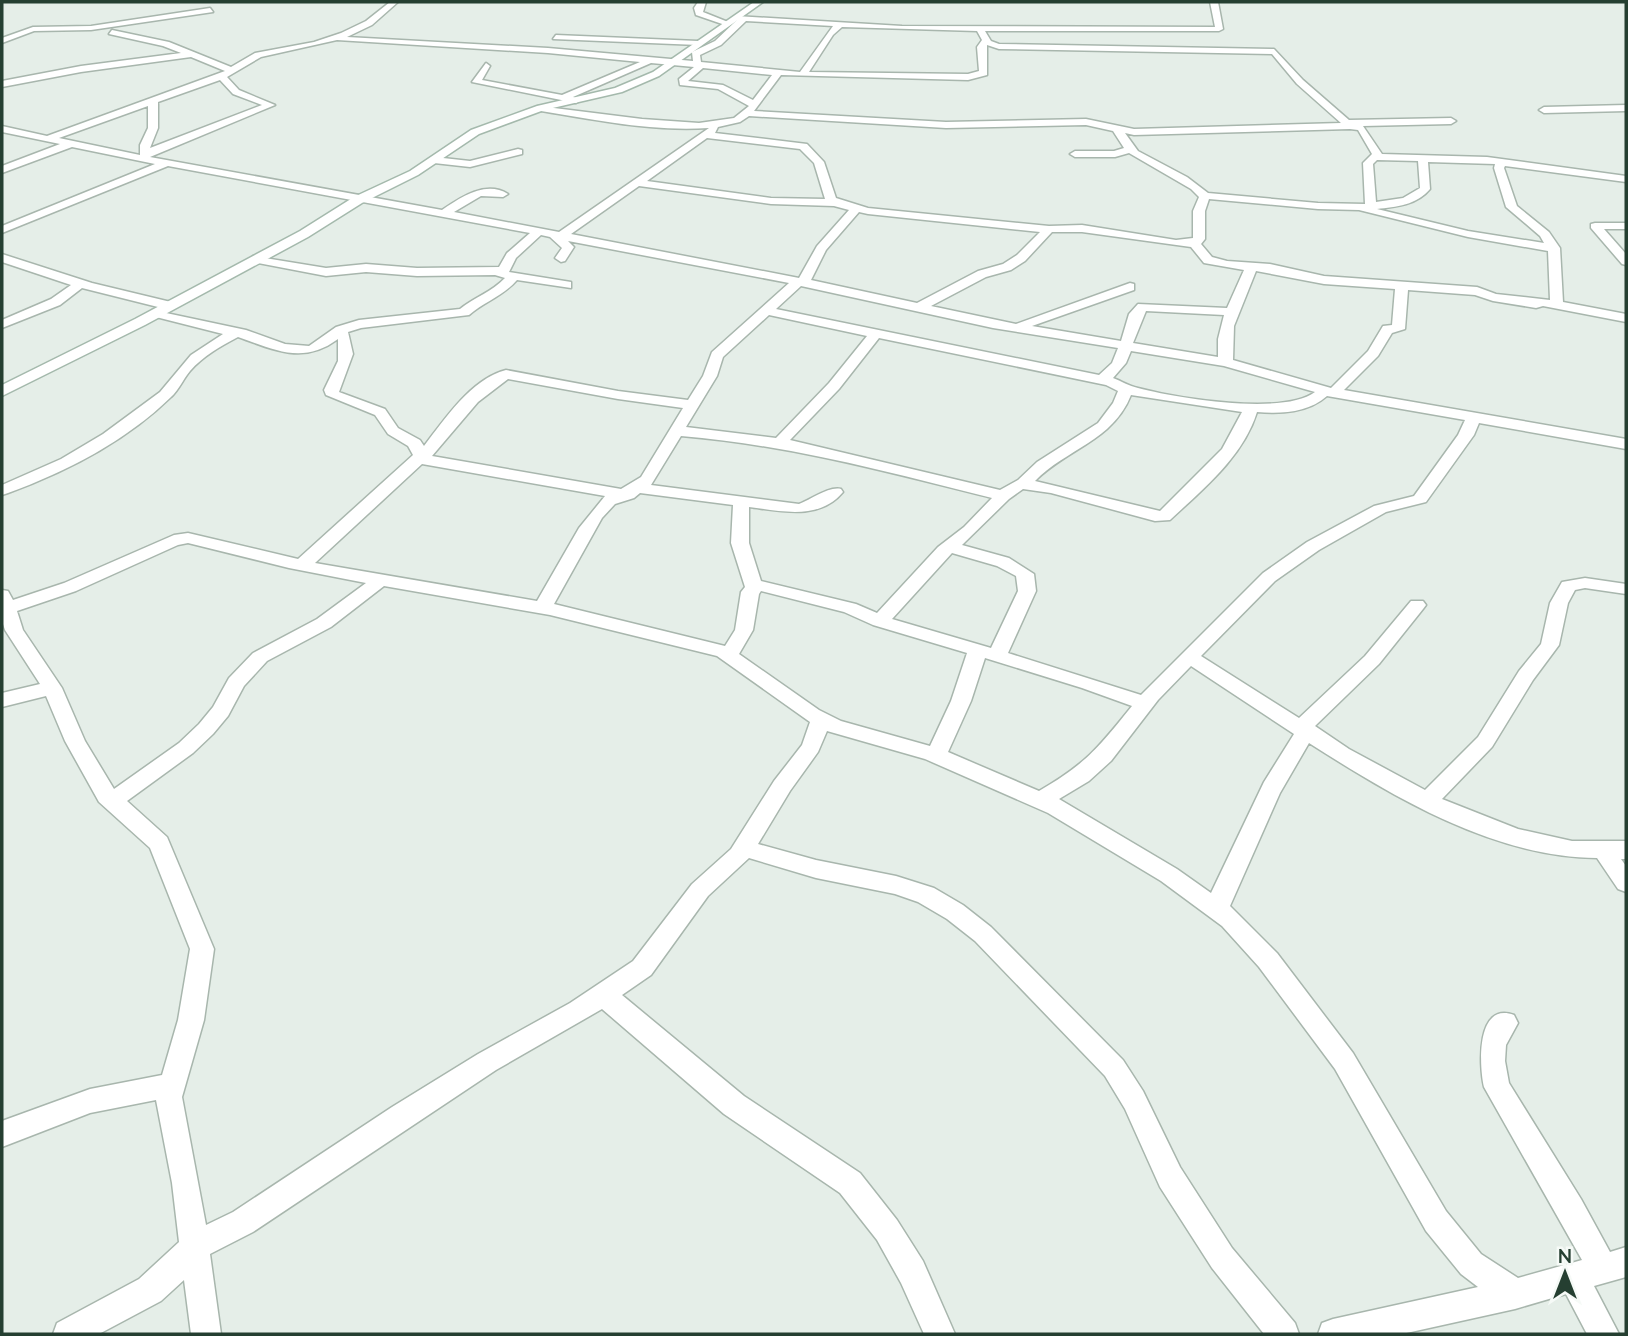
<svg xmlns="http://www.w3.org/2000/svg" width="1628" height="1336" viewBox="0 0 1628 1336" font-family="Mulish,sans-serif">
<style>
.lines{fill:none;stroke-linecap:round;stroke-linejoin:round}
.street-casing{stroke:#a8b6ad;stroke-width:3}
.secondary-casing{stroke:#a4b9ac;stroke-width:3}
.street{fill:#fff;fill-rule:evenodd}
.secondary{fill:#fff;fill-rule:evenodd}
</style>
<rect width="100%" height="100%" fill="#e5eee8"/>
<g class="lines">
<defs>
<path id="street" d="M390,2H398L372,25L347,37L548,48L693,61L692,52L715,41L737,20L732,18L736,16L902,26L1215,27L1210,2H1218L1223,29L1219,31H985L991,41L999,44L1274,49L1303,80L1349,120L1451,118L1456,121L1451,124L1363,126L1382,154L1487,157L1626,176V182L1505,166L1504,168L1517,206L1549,232L1560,248L1563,302L1626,314V322L1543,306L1536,308L1493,301L1475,295L1408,290L1405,329L1392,333L1378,356L1344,390L1626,439V449L1479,423L1474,435L1426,502L1386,512L1319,550L1275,581L1201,656L1299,718L1365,656L1411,601H1423L1426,605L1423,609L1379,664L1315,726L1349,749L1425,790L1478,737L1519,671L1541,644L1550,603L1562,582L1585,578L1626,584V594L1585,588L1575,590L1568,603L1559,645L1533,680L1492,747L1442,799L1518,829L1572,841H1626V859H1621L1626,866V892L1618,889L1597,858C1493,857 1394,797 1309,743L1280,793L1230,906L1277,953L1353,1053L1446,1211L1481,1254L1518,1278L1582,1260L1484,1087C1479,1066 1476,1001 1514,1015L1518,1023L1506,1045L1505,1061L1509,1083L1581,1199L1610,1252L1626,1247V1277L1594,1286L1619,1334H1587L1566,1294L1515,1309L1402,1334H1318L1322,1323L1333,1319L1478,1287L1461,1274L1426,1231L1335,1069L1259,967L1222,926L1161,881L1048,813L925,759L827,731L818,752L790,791L758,844L816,860L896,876L934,888L963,905L991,927L1123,1060L1143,1091L1180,1167L1232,1248L1295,1323L1299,1334H1264L1212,1268L1160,1187L1125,1109L1105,1076L975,941L947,919L918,902L895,894L816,878L749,858L708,896L651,975L622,995L744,1096L860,1173L897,1220L923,1261L955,1334H924L901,1283L877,1240L840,1193L724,1114L602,1009L496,1070L253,1232L210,1254L221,1334H191L184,1280L161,1301L99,1334H53L57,1323L139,1279L179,1242L172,1183L156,1100L90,1113L2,1147V1121L90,1089L162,1075L178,1020L190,949L150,848L99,802L65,741L46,696L2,707V693L40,684L5,630L2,621V590L8,591L13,600L64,583L174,535L188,533L298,559L413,455L408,446L388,434L375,415L326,395L324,390L338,361V339C303,365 275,350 238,337C221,346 203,356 190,371C183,379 179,390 171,397C126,441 66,472 8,493L2,495V485L61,459L103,434L160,392L191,355L223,334L152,316V310L246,330L285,344L309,346L336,327L359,320L460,309C475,297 492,292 505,278L495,275L417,276L366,272L326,276L253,262V256L326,268L366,264L417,268L499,267L507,253L530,233L168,166L2,233V226L155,164L72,147L2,173V166L60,144L2,132V126L47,136L225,71L191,57L81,72L2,87V81L81,66L181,53L163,46L109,34L112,30L169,42L231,67L255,53L314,42L341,33L366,21ZM746,21L833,26L800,72L701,62L700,55L721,45ZM842,27L977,31L982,40L977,47L979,71L968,74L809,72L833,35ZM337,40L548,53L640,62L562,95L482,80L490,66L486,63L472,82L576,103L581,100L573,97L651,63L694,67L679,79L680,85L718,89L749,106L734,118L699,123L642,119L538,106L536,108L541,111C596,120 653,132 709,128L559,232L454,212L481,196L503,197L508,194C486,180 461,197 442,210L150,157L275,105L239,90L227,77L261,57ZM987,45L999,49L1272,54L1297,84L1341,123L1134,129L1086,119L946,122L754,111L781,75L968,80L987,75ZM703,68L772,75L753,100L723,85L688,81ZM220,80L233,94L262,105L150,148L158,128V102ZM148,106V128L140,145V155L59,138ZM749,116L946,128L1086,125L1113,131L1124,148L1114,151H1075L1070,154L1075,157H1115L1129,153L1191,189L1199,197L1193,211V238L1176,240L1082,225L1049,226L868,208L836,198L824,162L807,144L715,133L718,127L740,122ZM1350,129L1358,130L1372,154L1363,163L1365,204L1318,203L1208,193L1187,177L1138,151L1125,133L1134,135ZM707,138L800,149L814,163L825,199L771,198L647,181ZM1377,160L1418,161L1420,188L1403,198L1376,202L1373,164ZM1428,162L1495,164L1494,168L1506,207L1540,236L1544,243L1468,231L1377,209C1396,207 1417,205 1430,189ZM639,186L771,204L834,206L849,210L817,246L799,278L571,234ZM1209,199L1318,209L1359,210L1468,237L1548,251L1550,300L1496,294L1477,287L1324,276L1270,264L1227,261L1212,257L1201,244L1205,239V211ZM859,212L868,214L1040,232L1017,255L1003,264L978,271L917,303L811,280L826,250ZM1052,232H1082L1191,247L1204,263L1244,270L1227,308L1138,304L1129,314L1121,341L1032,326L1134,290V284L1130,283L1016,324L931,306L986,277L1011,270L1025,261ZM541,235L550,237L562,248L555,258L561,262L565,261L574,247L568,241L789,283L712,352L703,376L688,400L618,391L506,370C471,379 445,419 424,446L420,440L398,428L385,409L339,392L353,354L348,332L361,328L469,315C485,301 502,297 517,280L571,288V282L509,272L516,258ZM1256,271L1324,284L1395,289L1392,325L1383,326L1368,351L1331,388L1233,360L1234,326ZM801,286L993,328L1118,348L1112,363L1099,375L776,309ZM1146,311L1224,315L1218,339V357L1133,343ZM769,315L867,336L829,383L776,438L686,427L717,376L723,357ZM879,338L1106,385L1118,391L1113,403L1098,423L1037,462L1018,480L1000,490L790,440L839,389ZM1131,351L1224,366L1315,392C1283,416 1176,398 1138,388C1129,386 1121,381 1113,378L1126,363ZM508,379L618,399L683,408L641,477L621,489L432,456L478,402ZM1131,395L1242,412L1222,449L1160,511L1035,481C1066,449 1113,441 1131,395ZM1327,396L1465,420L1458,435L1414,496L1374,506L1307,542L1263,573L1141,695L1008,653L1036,591L1034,574L1009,558L962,545L1009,499L1023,489L1051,493L1155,521L1170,520C1203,489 1243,457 1257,412C1281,414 1308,413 1327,396ZM681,436C789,445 888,472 992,498L964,527L938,547L877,613L856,604L761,581L749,543V507C781,511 819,521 843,492L841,489C829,486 812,499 799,504L651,485ZM422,464L605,496L579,528L537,601L315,563ZM640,493L733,505L731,543L745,587L741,592L735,630L725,646L554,604L602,518L615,504L634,498ZM188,543L289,568L366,583L317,619L253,653L229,678L213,707L199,724L179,743L114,789L85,741L62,688L23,630L17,611L76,591L178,545ZM952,553L997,566L1016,576L1018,591L991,648L892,619ZM384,586L550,615L717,656L810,722L802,745L774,781L731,849L692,884L633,961L570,1003L478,1054L392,1107L233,1212L206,1225L182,1097L204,1020L214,949L167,837L127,801L193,753L213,734L228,716L244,686L267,661L331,627ZM761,591L844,612L873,625L967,653L951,701L930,746L841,721L819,710L739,654L753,630L759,594ZM985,658L1082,688L1132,706C1099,747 1086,764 1039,791L948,752L971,701ZM1191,666L1294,734L1264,782L1211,893L1177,869L1059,799L1089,781L1111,761L1158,700Z
M698,2H706L703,12L728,22V26L696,15L694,8Z
M210,8L213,12L91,30L34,31L2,43V38L33,27L91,26Z
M556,35L698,41L702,43L698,45L553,39Z
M1626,105V111L1544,113L1539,110L1544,107Z
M518,149L522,150V154L470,167L434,163L429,160L434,157L470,161Z
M1595,223H1626V229H1604L1626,254V265L1622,264L1591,228V224Z
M2,254L92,283L175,303L176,306L170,310L82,288L60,305L2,328V320L51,299L71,285L2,262Z"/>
<path id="secondary" d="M754,2H763L659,76L622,92L544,110L479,134L418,175L362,203L308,237L145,325L2,396V385L135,319L300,231L354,197L410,171L471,130L537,106L615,88L653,72Z"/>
</defs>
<use href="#street" class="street-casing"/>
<use href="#secondary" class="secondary-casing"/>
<use href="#street" class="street"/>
<use href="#secondary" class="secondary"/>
</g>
<rect width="1628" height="1336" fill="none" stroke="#253f31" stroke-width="7"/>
<g transform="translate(1565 1273)" stroke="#f6faf7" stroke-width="5" paint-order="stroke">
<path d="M0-5L12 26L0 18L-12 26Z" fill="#253f31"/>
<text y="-10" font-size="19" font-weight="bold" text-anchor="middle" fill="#253f31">N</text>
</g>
</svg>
